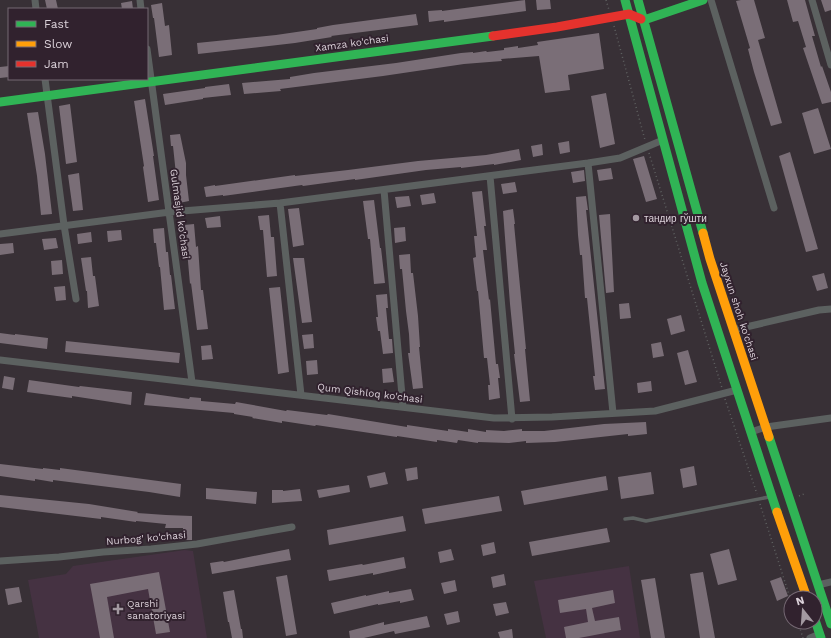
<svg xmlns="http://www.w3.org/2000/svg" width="831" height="638" viewBox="0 0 831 638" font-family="'Work Sans',sans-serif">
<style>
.built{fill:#453242}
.building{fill:#7a6e77}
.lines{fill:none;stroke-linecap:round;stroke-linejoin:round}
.path{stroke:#5f6161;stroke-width:1.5;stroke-dasharray:1 3;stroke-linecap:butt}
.lane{stroke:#5c6160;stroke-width:3.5}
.street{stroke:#5c6160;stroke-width:7}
.fast{stroke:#30b455;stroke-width:9}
.slow{stroke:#ff9f0a;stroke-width:9}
.jam{stroke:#e5322d;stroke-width:9}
.poi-dot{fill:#a399a1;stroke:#31222e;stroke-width:1.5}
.labels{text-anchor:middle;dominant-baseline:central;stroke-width:4;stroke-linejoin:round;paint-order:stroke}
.street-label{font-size:10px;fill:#dcd2da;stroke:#31222e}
.poi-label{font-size:10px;fill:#dcd2da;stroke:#31222e;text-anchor:start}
</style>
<rect width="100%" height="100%" fill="#383036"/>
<path class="built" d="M185,550L193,551L207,638H39L28,580L66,574L73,566Z
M629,566L640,638H546L534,581Z"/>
<path class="building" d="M45,0H56L58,9H47Z
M525,0L526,11L444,22V20L429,22L428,11L442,10V11Z
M536,0H550L551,9L537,10Z
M741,0H754L765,38L758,40L782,123L771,126L754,72L748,49L750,48L736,1Z
M787,0H805L815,36H812L821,67L822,66L831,92V102L822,104L803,48L806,47L798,21L793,22Z
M821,0H831V10L825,12Z
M132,1L133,9H122L121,3Z
M162,3L165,26L169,25L172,55L159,57L154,18H153L151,5Z
M416,14L418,25L331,36L332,37L295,43L198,54L197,43L276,35L317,29V28L333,25Z
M599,33L604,69L568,75L570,90L545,93L539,56L501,59L502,61L464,64L383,76L280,89L281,91L244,94L242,83L290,79V77L314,73L396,63L461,53L473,52V53L486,51L487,52L504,50V48L518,46V48L538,45L537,42Z
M9,66V77L0,78V67Z
M229,84L231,95L203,98V99L165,105L163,94L205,88V87Z
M606,93L615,144L600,148L591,96Z
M145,99L154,156H153L159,200L148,202L143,167L144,166L134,101Z
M70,104L77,162L66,164L59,106Z
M818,108L831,149L814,154L802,113Z
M38,112L45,154L52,214L41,215L37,176L27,113Z
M180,134L186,163V175L189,201L179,203L173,146H171L170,135Z
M569,141L570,152L560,154L558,143Z
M542,144L543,155L533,157L531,146Z
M519,149L521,160L494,165V164L461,168V167L426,170L355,180V179L303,186L302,185L223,196V195L206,197L204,187L215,185V186L295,175V176L348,170L418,161L486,155Z
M790,152L818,249L806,252L779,156Z
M644,156L657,199L646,202L633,159Z
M611,168L613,179L599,181L597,170Z
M584,170L585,181L573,183L571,172Z
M79,173L83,210L73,211L68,175Z
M515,182L517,192L503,194L501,184Z
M482,191L486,226H484L487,250H483L489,300L490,299L496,364H498L500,378H498L500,398L489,400L488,385H490L487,358H484L478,291H477L473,258L476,257L474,236H477L472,192Z
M434,193L436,203L422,205L420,195Z
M409,196L411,206L397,208L395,197Z
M586,196L588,210H586L605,389L595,390L593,376H595L587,298H585L582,255H580L578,235L576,197Z
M374,200L380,248H381L385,283L374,284L370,239H368L363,201Z
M299,208L304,245L293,247L288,209Z
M513,209L515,224H514L526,349H525L530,401L520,402L514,354H515L510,304L503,211Z
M610,214L614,292L606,293L599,215Z
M269,215L271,237H274L277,276L267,277L263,230H260L258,216Z
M220,216L221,227L207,228L205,218Z
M194,224L196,247L198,246L201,290H203L208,329L197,330L191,283L190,284L186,239H185L184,225Z
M405,227L406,241L395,243L394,228Z
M164,228L166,252H168L170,275H171L175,309L164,310L160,267H159L156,243H154L153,229Z
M121,230L122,240L108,242L107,231Z
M91,232L92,242L78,244L77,234Z
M56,238L58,248L44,250L42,239Z
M13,243L14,253L0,255V244Z
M410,254L411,273H413L418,316L420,347H419L423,388L413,389L408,353H410L409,334L406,311L402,269H400L399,255Z
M91,257L93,276H95L99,306L88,308L87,291H86L81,258Z
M293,258H304L312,322L302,323Z
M62,260L63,274L52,275L51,261Z
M824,273L828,288L817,291L812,276Z
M65,286L66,300L56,301L54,287Z
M280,287L289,372L278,374L269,288Z
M387,294L388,308H386L389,339H392L393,353L383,354L380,331H378L376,317H378L376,295Z
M629,303L631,318L620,319L619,304Z
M681,315L685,331L671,335L667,319Z
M0,333L15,335V334L48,338L47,349L0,343Z
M313,334L314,348L304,349L302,335Z
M66,341L180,353L179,363L65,352Z
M661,342L664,356L653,358L651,344Z
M211,345L213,359L202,360L201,346Z
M688,350L697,382L685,385L677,353Z
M317,360L318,374L307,375L306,361Z
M392,368L394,382L383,383L382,369Z
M4,376L15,378L13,390L2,388Z
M29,380L79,387L80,386L132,392L131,405L72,396V398L27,392Z
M651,381L652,391L638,393L637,383Z
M146,393L189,399L190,397L201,398V401L235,404L236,402L286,411L287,410L327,415L328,414L407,427V425L448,431V429L468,432V429L486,432V430L504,431L522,429V431H544L604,424L646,422L647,434L628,436V434L555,442L526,443V441L509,443L478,442V443L458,440L457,443L437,440V442L397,436V437L316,425L315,426L282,421V423L252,418L253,417L234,414V413L144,405Z
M0,464L43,469V468L60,470V468L181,484L180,497L149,492L53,480V482L35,479V481L0,476Z
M694,466L697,485L683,488L680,469Z
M417,467L418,479L407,481L405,469Z
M385,472L388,484L370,488L367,476Z
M651,472L654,494L621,499L618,477Z
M606,476L608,490L524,505L521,491Z
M349,485L350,492L319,498L317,490Z
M206,488L257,492L256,504L206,499Z
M300,489L302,501L272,503V490H283V491Z
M0,495L89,504L138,512L137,513L166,515L192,516V540H182L183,528H165L166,524L136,521V522L101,517V519L0,507Z
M499,496L502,511L425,524L422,509Z
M403,516L406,531L329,545L327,530Z
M607,528L610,542L532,556L529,542Z
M494,542L496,553L483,556L481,545Z
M289,549L291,560L212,574L210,563L223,561L224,562Z
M451,549L454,560L440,563L438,552Z
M729,549L737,580L718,585L710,554Z
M404,557L406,568L373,575V573L329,581L327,570L362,564L363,565Z
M159,572L170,632L156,634L148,589L107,597L114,638H100L90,584Z
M703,572L715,638H700L690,574Z
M504,574L506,585L493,588L491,577Z
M287,575L297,634L286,636L276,577Z
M781,577L788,596L777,601L770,581Z
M655,578L665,638H651L641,580Z
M455,580L457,591L444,594L441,583Z
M19,587L22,602L8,605L5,589Z
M411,589L414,600L400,603V601L378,605V604L334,614L331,603L366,595V596L389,591V593Z
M234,590L241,629H242L243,638H232L229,622H228L223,592Z
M613,590L615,603L592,608L595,621L619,617L621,630L579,638H566L564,627L588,622L586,609L560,613L558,600Z
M506,602L509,613L496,616L493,604Z
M458,611L460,622L447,625L444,614Z
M427,616L430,627L395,634L394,631L364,638H350L349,631L384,622V625Z
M512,629L513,638H500L498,632Z"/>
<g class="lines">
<path class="path" d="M606,0L609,10
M614,26L645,140
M649,153L722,388
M725,399L757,494
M799,496L804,494
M760,504L791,601
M798,622L803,638"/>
<path class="lane" d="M625,519L633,518L646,521L769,497"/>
<path class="street" d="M35,0L36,9
M140,0L141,9
M711,0L774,208
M812,0L831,65
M147,49L192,382
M45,79L64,225L76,299
M588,163L613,413
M490,176L512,419
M384,190L403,407
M280,203L301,395
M0,234L170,212L280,203L588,163L620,158L663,140
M733,330L819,310L831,309
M0,360L494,418L552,417L655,411L737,390
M751,432L766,427L831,418
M0,561L59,557L103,552L151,549L197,544L292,527
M818,585L831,582
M810,638L820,634"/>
<path class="fast" d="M625,0L702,283L777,512
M638,0L703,233
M641,19L644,20L703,0
M0,102L493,36
M769,437L831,624
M815,620L821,638"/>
<path class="slow" d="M703,233L710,259L769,437
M777,512L807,598"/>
<path class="jam" d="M493,36L557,27L629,14L641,19"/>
</g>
<g class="poi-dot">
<circle cx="636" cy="218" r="4"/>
<path d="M116 603h4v4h4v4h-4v4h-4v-4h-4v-4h4z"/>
</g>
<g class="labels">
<g class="street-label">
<text transform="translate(352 43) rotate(-8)">Xamza ko'chasi</text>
<text transform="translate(180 214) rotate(82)">Gulmasjid ko'chasi</text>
<text transform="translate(739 311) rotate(72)">Jayxun shoh ko'chasi</text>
<text transform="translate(370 393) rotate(7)">Qum Qishloq ko'chasi</text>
<text transform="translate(146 538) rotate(-5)">Nurbog' ko'chasi</text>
</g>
<g class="poi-label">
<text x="644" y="218">тандир гўшти</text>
<text x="127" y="603">Qarshi<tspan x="127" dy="12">sanatoriyasi</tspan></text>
</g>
</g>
<rect x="8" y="8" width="140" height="72" fill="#31222e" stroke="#756873"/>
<rect x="16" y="21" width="20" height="6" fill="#30b455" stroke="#756873"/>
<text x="44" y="28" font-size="12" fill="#dcd2da">Fast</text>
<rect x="16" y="41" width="20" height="6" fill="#ff9f0a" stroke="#756873"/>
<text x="44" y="48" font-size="12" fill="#dcd2da">Slow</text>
<rect x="16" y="61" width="20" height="6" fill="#e5322d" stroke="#756873"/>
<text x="44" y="68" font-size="12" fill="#dcd2da">Jam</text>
<g transform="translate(803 610) rotate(343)"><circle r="19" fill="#31222e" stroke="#756873"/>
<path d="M0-3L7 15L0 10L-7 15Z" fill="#a399a1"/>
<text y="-6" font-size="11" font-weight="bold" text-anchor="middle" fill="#dcd2da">N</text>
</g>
</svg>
